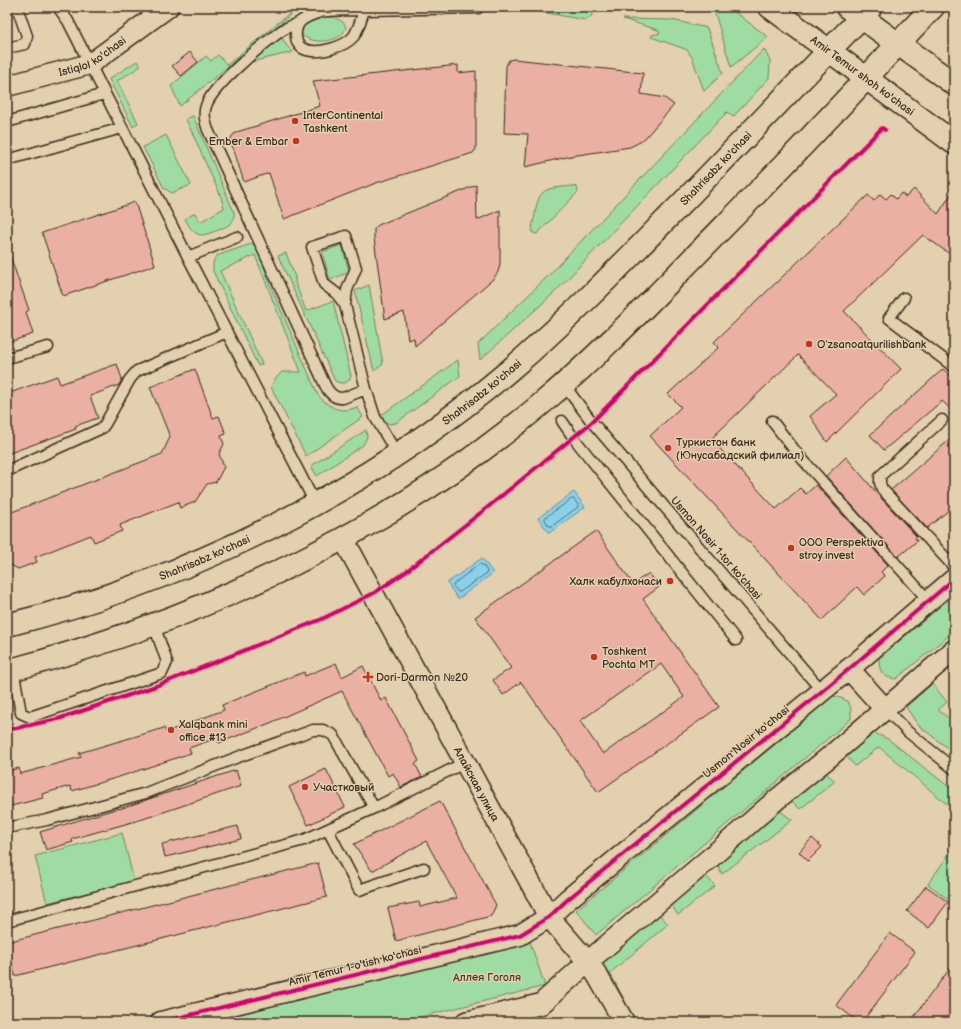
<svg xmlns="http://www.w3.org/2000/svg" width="961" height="1029" viewBox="0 0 961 1029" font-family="'Balsamiq Sans',sans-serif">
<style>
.green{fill:#9fdca3;stroke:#6d8360}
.water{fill:#89d1ea;stroke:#6a8e98}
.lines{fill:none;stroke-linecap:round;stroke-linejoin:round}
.shore{stroke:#5a6d70;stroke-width:1}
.building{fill:#eab0a3;stroke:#3b2a1e;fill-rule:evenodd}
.service-casing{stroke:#3b2a1e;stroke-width:13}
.minor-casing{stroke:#3b2a1e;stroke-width:23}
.primary-casing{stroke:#3b2a1e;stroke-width:25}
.service{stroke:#e2d0ae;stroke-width:10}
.minor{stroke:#e2d0ae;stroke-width:20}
.primary{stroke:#e2d0ae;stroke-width:22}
.cycleway-casing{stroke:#e2d0ae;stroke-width:6}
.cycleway{stroke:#d6006c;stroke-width:4}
.poi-dot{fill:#c8321e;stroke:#e2d0ae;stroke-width:1.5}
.labels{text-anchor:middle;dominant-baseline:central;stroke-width:3;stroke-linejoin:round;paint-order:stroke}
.street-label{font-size:11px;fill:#3b2a1e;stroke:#e2d0ae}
.poi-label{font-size:11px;fill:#3b2a1e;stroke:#e2d0ae;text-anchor:start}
.park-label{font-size:11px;fill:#453c2b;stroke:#e2d0ae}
</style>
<rect width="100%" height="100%" fill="#e2d0ae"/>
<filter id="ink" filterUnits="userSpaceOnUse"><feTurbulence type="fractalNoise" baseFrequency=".025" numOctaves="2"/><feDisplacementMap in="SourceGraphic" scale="8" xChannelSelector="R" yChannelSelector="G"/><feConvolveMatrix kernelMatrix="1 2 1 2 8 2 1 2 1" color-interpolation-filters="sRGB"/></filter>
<g filter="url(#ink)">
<path class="green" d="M297,7H300L180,106L171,86L206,56L211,61L218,55L227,65Z
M515,7H610L593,12L591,17L585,20Z
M719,7H728L768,37L731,67L715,13Z
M332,17C338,19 345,21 346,28C341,43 313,45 302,35L301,30C308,19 320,18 332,17Z
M623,19L672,20L707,28L723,73L704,91L692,57L687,50L685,49L651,37L652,35L660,33L658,30Z
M281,36L286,45L293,52L251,62L250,61Z
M764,49L770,61L769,78L733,117L727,112L555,292L480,360L478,344L544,280Z
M137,61L141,66L117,81L138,123L133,127L109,79Z
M193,116L234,212C234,217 234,221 230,224C227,227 205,236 200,235C192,232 189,226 185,219L195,213L200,222L224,208L221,197L186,119Z
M166,135L191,185L172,193L164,188L143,147Z
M572,186L577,187L578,192L537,234L533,233C531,227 534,220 535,214C539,186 547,189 572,186Z
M251,244H257L270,285L318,395C329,408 341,414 357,407L363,417L306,456L271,387L275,379L282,372H301L255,255L220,271L262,364L258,366L213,271V263L216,256Z
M342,245L349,272L330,280L322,252Z
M286,253L295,277V282L306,311L333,301L351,376C349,383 342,385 335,381L278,256Z
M369,285L383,364L374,371L355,291Z
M458,360L460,376L396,423L389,424L383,420L380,416Z
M366,430L367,437L363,445L317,476L311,466Z
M954,595V631L896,679C882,677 879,672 879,658Z
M932,684L947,702L938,710L954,722V753L918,725L906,707Z
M833,696C849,699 852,703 851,719L596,935L576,910Z
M874,733L888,739L954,791V810L879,747L855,766L846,756Z
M825,772L835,781L800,809L791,800Z
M779,810L792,820L722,874L716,862Z
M122,833L134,881L47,903L35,856Z
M954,847V893L949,900L928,884Z
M703,873L715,886L678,915L669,901Z
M657,912L668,924L610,973L636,1022H625L598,962Z
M530,942L545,986L400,1022H208Z"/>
<path class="water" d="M574,492L585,507L549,533L538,518Z
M482,558L493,573L458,599L447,583Z"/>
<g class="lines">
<path class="shore" d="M572,499H574L578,505V507L552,526H549L545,520V518Z
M480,564L483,565L487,571V573L460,592H458L453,586L454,584Z"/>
</g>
<path class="building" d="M190,52L198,62L181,76L172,66Z
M514,59L643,73L641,94L665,98L674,105L645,138L638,143L630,147L571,156L525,167L528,134L504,133L506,66L509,60Z
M458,65V73L476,71V149L473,153L376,183L284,219L269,173L244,182L232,145L231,138L233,135L237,132L320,106L313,81Z
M476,185L477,220L500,210V264L498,272L493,279L415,346L414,338L408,340L404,312L385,319L374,238V229L378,225Z
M914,189L938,214L954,190V257L923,235L844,311L901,369L827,442L810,416L836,394L798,355L711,439L776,509L800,488L806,494L816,485L888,565L881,572L885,576L864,595L857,587L822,620L650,436L681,407L668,394L719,347L714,342L868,195L874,201L880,194L886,199L891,194L896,199L901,193L906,197Z
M135,202L155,265L63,296L42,233Z
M9,253L29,310L26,312L33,334L7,343V254Z
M117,364L122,379L119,385L90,396L98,418L75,426L76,429L7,454V394L57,376L60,384Z
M195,369L213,418L219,416L226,434L221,436L224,444L219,454L224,467L216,482L207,484L195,502L180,508L178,502L120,525L122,531L94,542L91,535L35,557L37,562L18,569L7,563V514L162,454L170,437L150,387Z
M943,369L954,379V412L942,401L884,450L870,435Z
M954,436V506L927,528L891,490Z
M846,457L881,498L917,537L915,538L917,541L898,557L826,476Z
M596,531L633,584L649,573L659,587L643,599L719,707L598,792L521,682L503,695L493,680L511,668L475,617ZM661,664L684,697L603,754L580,721Z
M336,663L342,677L363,666L381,701L386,698L419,761L415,764L422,777L401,787L393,773L388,776L342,691L270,723L219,743L217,738L189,748L191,753L119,777L72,791L70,786L42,794L43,798L7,807V771L19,768L20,774L81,757L79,753L164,728L166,732L224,710L222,705L304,672L305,676Z
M326,769L345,807L308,825L289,787Z
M236,770L241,786L143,819L72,839L73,842L46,850L40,832L99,814L119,808V809Z
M440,801L496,905L491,916L396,941L388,908L419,902L420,907L457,898L426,841L372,871L354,844Z
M238,826L241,839L165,857L162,844Z
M812,838L822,847L808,861L799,852Z
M318,863L327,897L15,976L7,942Z
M926,886L948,902L929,928L907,911Z
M890,933L915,952L862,1022H859L836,1005Z
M954,963V1022H910Z"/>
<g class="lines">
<defs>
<path id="service" d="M58,7L68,21L188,257L315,503
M364,10C361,19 359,28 354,36C345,47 316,56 302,48C294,43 294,28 301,21C306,17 314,14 321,12C333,9 351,11 364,10Z
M364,10L478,8
M300,22C294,25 287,27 281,31C263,44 212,86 206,106C203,114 205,122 208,130L326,387C330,394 335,399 343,398L366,389L345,305L347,290L356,268L346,236L312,247L324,284L337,294L345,305
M7,48L25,44L27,36L17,7
M7,122L104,94
M7,160L122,128
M188,257L237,237
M904,298L889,318L954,367
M7,358L48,347
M564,385L592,422L822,691
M366,389L375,417L397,454
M942,420L880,476V483L882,489L954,567
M562,421L573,437L736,640
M772,421L796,452L929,601
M7,471L102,428L105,424L130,379L137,371L227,332
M13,669L21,713L30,717L162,673L167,662L154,625
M885,709L908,732L954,769
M374,808L466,762
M7,828L47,820L146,793L238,757L313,730H323L333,735L374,808L304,840L7,921
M328,830L359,890L424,868"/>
<g id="minor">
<path id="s1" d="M7,86L90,64L168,7"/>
<path id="s2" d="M343,538L549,917L588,962L597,975L624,1022"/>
<path d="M849,669L885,709"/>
<path d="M161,1022L520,935L549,917L567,900L849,669L954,579"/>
<path d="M466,1022L541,1004L598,953L709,859L776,800L828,758L954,650"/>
</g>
<g id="primary">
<path id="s3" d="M770,7L954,143"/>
<path d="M847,7L954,84"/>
<path id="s4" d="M7,625C189,580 368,491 511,369C574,315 632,254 690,195C750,132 811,70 871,7"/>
<path d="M7,671C199,620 387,533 540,405C595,359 645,307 695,256C737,213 780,170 821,126C859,87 895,46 933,7"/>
</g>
</defs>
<use href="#service" class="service-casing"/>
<use href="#minor" class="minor-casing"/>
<use href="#primary" class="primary-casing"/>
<use href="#service" class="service"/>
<use href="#minor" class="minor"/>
<use href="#primary" class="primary"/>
<defs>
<path id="cycleway" d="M7,730L58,719L156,686L322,619L374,593L404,573L488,507L592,422L882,128L885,130
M161,1022L520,935L549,917L567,900L849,669L954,579"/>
</defs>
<use href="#cycleway" class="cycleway-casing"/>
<use href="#cycleway" class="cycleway"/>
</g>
</g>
<g class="poi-dot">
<circle cx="295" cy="121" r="4"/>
<circle cx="296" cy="141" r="4"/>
<circle cx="809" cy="344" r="4"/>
<circle cx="668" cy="448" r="4"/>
<circle cx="791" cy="548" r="4"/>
<circle cx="670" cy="581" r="4"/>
<circle cx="594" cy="657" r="4"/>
<path d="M366 671h4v4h4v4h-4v4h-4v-4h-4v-4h4z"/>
<circle cx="171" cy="730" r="4"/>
<circle cx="305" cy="787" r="4"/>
</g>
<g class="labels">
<g class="street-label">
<text stroke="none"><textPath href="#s1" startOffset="91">Istiqlol ko'chasi</textPath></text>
<text stroke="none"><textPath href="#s3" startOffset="115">Amir Temur shoh ko'chasi</textPath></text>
<text stroke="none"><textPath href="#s4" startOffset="857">Shahrisabz ko'chasi</textPath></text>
<text stroke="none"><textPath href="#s4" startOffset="533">Shahrisabz ko'chasi</textPath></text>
<text transform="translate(716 548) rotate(49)">Usmon Nosir 1-tor ko'chasi</text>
<text stroke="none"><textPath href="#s4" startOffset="209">Shahrisabz ko'chasi</textPath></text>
<text transform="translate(746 742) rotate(-39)">Usmon Nosir ko'chasi</text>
<text stroke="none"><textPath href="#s2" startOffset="280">Алайская улица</textPath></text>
<text transform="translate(355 966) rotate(-14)">Amir Temur 1-o'tish ko'chasi</text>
</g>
<g class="poi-label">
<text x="303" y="115">InterContinental<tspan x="303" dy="13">Tashkent</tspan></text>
<text x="288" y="141" text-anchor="end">Ember &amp; Embar</text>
<text x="817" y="344">Oʻzsanoatqurilishbank</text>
<text x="676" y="442">Туркистон банк<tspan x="676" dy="13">(Юнусабадский филиал)</tspan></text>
<text x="799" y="542">ООО Perspektiva<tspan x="799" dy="13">stroy invest</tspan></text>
<text x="662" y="581" text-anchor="end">Халк кабулхонаси</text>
<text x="602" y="651">Toshkent<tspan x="602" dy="13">Pochta MT</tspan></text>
<text x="376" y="677">Dori-Darmon №20</text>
<text x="179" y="724">Xalqbank mini<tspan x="179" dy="13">office #13</tspan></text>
<text x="313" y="787">Участковый</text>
</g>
<g class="park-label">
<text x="487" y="977">Аллея Гоголя</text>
</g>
</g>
<rect width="961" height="1029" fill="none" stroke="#e2d0ae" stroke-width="24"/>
<rect x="12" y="12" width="937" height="1005" fill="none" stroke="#3b2a1e" stroke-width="1.5" filter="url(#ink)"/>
</svg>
